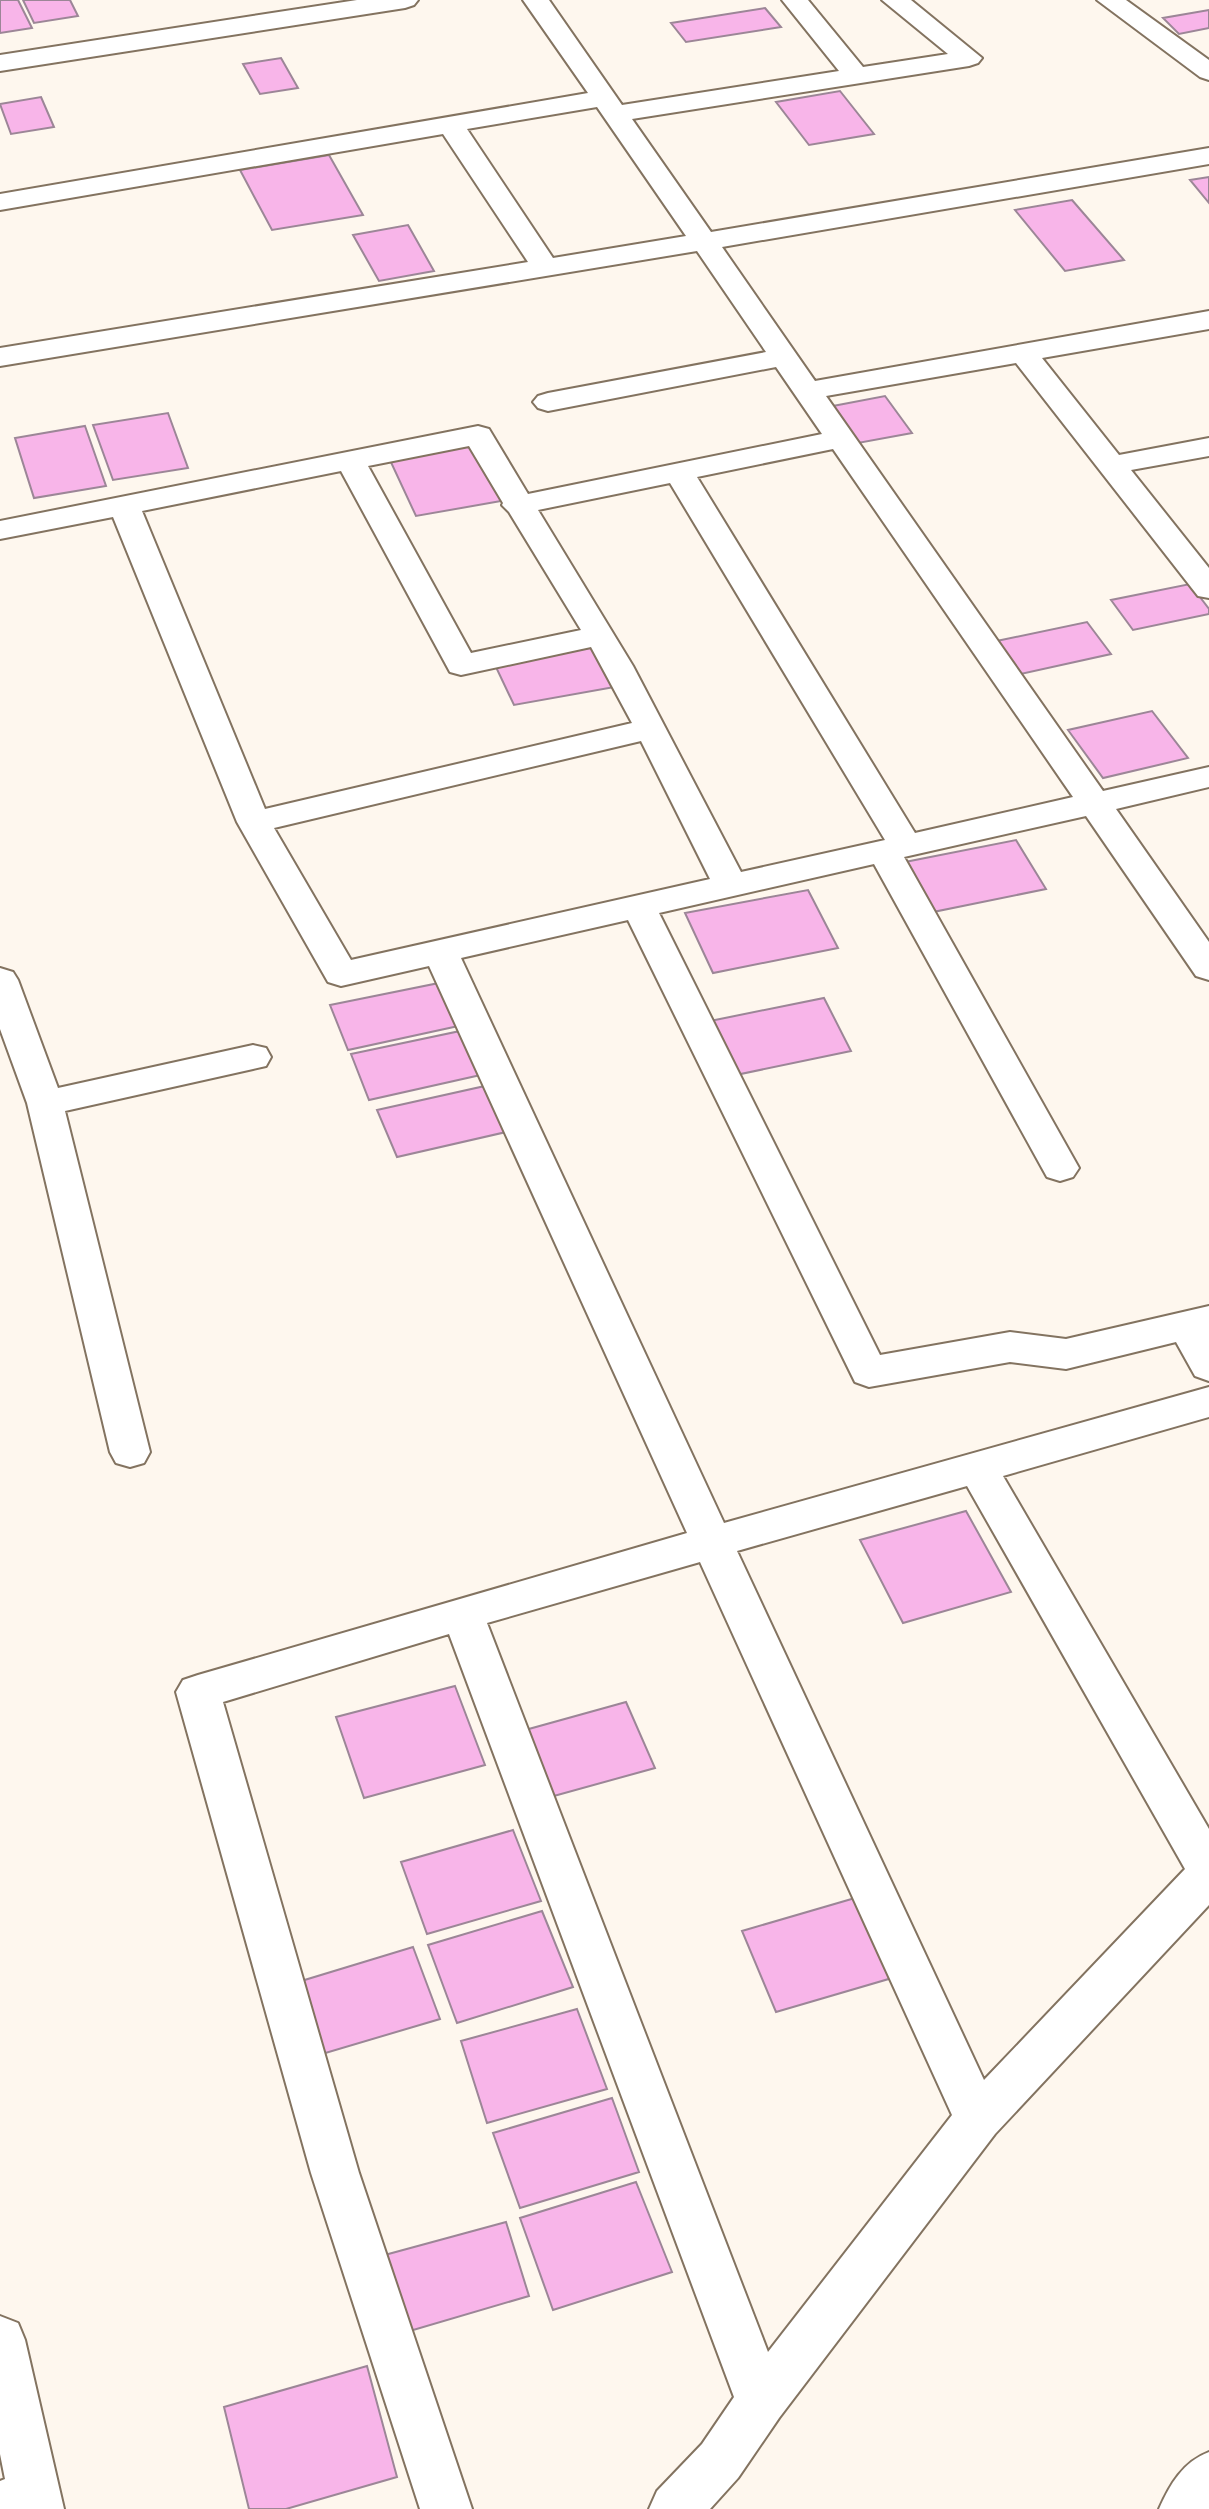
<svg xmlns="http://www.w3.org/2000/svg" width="1209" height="2509" viewBox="0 0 1209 2509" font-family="Barlow,sans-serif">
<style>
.building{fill:#f8b5e9;stroke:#9c8697;stroke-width:2}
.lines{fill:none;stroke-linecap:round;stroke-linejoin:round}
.minor-casing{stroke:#837360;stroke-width:4}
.tertiary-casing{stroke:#837360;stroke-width:4}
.minor{fill:#fff;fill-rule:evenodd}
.tertiary{fill:#fff;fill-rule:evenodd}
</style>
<rect width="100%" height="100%" fill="#fef7ee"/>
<path class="building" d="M0,0H18L32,28L0,33Z
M23,0H70L78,16L34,23Z
M765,8L781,27L686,42L671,23Z
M1209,10V28L1179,34L1163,18Z
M281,58L298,88L260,94L243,64Z
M840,91L874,134L809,145L776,102Z
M41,97L54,127L11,134L0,104Z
M329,155L363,215L272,230L240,170Z
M1209,177V203L1190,180Z
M1072,200L1124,260L1065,271L1015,210Z
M408,225L434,271L379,281L353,235Z
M885,396L912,433L858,443L833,406Z
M168,413L188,468L113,480L93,425Z
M85,426L106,486L34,498L15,438Z
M473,444L501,501L416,516L389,458Z
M1190,584L1209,609V614L1133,630L1111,600Z
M1087,622L1111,654L1016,675L992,642Z
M600,646L620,686L514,705L495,665Z
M1152,711L1188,758L1103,778L1068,730Z
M1016,840L1046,889L933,912L905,862Z
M808,890L838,948L713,973L685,913Z
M444,982L463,1025L348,1050L330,1005Z
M824,998L851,1051L731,1076L705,1022Z
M465,1030L485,1074L369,1100L351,1054Z
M494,1084L515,1130L397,1157L377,1110Z
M966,1511L1011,1592L903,1623L860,1540Z
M455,1686L485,1765L364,1798L336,1717Z
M626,1702L655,1768L543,1799L518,1732Z
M513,1830L541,1901L427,1934L401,1862Z
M855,1898L892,1978L776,2012L742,1931Z
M542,1911L573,1987L457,2023L428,1945Z
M413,1947L440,2019L322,2054L298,1982Z
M577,2009L607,2089L487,2123L461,2041Z
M612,2098L639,2172L520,2208L493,2133Z
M636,2182L672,2272L553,2310L520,2218Z
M506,2222L529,2296L403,2333L381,2256Z
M367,2366L397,2477L286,2509H249L224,2407Z"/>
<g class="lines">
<defs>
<path id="minor" d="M357,0H418L414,5L405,8L0,71V55Z
M523,0H549L622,105L839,71L782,0H808L863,67L948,54L882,0H911L982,58L978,63L969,66L632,119L711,232L1209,148V164L722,247L815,381L1209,311V329L1042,358L1119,455L1209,438V456L1131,470L1209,568V598L1198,596L1016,363L826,396L1103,791L1209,767V787L1116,809L1209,942V980L1196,976L1086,816L904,857L1079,1168L1073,1177L1060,1181L1047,1177L874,864L659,913L880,1355L1010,1332L1066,1339L1209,1306V1381L1195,1376L1176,1342L1066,1369L1010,1362L869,1387L855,1382L628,920L461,958L724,1523L1209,1387V1417L1003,1476L1209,1829V1905L995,2134L779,2418L738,2478L710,2509H649L657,2491L702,2444L734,2397L449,1634L223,1702L359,2173L472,2509H420L311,2173L176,1692L183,1680L198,1675L687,1533L429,966L341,986L328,982L237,822L113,517L0,539V521L478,426L489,429L528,494L822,434L776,367L548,411L538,408L533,402L538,396L548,393L766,352L697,251L0,366V348L528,262L443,134L0,210V194L588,93ZM597,107L686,236L553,258L467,129ZM469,446L503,503L502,505L509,512L581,630L471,653L368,466ZM833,449L1073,797L915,833L697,477ZM341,471L450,672L461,675L591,647L632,723L265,809L142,511ZM670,483L885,840L741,872L633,666L538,510ZM641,741L710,879L351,960L274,828ZM967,1486L1185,1869L984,2080L737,1551ZM700,1562L952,2115L768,2352L487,1623Z
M1097,0H1126L1209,60V80L1200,77Z
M0,968L13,972L18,980L58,1088L253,1045L266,1048L271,1057L266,1066L253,1069L65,1111L150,1452L144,1463L130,1467L116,1463L110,1452L27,1103L0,1029Z
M0,2316L18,2323L25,2340L64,2509H0V2481L5,2479L0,2454Z"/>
<path id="tertiary" d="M1209,2452V2509H1159C1170,2484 1183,2462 1209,2452Z"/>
</defs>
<use href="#minor" class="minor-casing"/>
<use href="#tertiary" class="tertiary-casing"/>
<use href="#minor" class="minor"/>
<use href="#tertiary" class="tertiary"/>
</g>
</svg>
